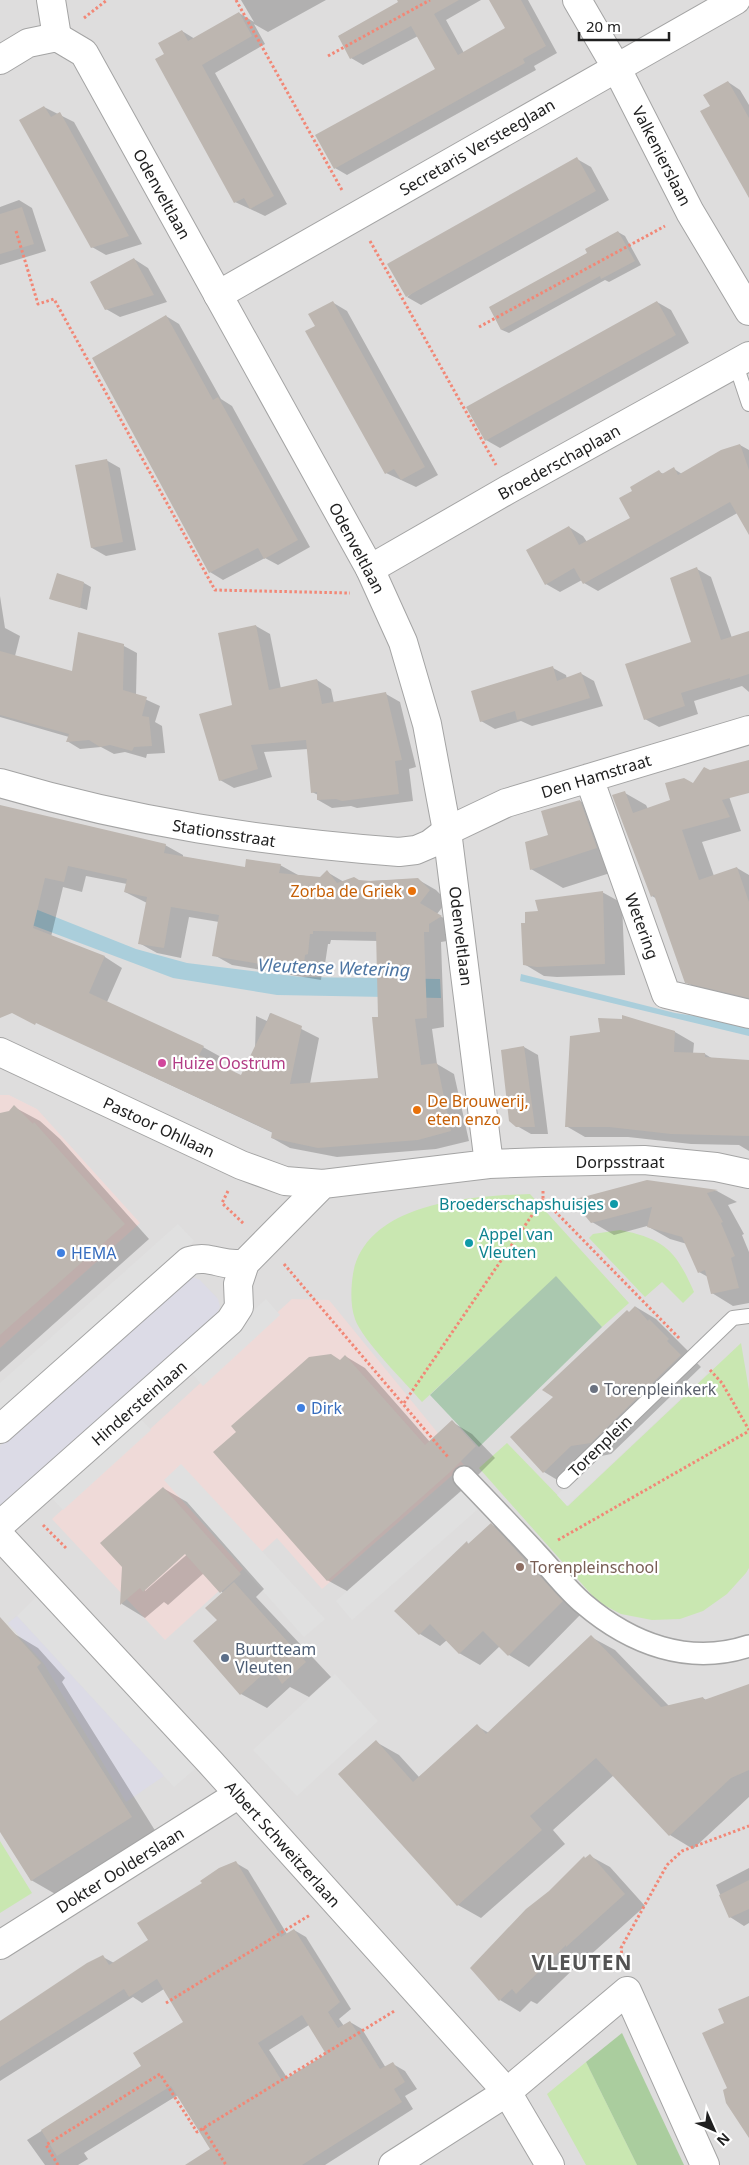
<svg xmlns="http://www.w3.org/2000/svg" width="749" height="2165" viewBox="0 0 749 2165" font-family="'Noto Sans',sans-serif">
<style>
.residential{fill:#dedddd}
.commercial{fill:#efdad8}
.grass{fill:#c9e7b1}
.forest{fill:#aacd9e}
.cemetery{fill:#aac8af}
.parking{fill:#e0e0e0}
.plaza{fill:#dcdbe6}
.water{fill:#aacedb}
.shadow{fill:#0003;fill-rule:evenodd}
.building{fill:#bdb6b0;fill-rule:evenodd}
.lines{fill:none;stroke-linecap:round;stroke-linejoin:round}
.service-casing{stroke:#a4a4a4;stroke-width:16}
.pedestrian-casing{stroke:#a4a4a4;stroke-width:24}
.minor-casing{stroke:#a4a4a4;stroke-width:30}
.tertiary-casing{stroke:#a4a4a4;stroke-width:30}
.path{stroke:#f28776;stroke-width:3;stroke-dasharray:2.5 2.5;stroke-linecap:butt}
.service{stroke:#fff;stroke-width:14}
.pedestrian{stroke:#fff;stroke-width:21}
.minor{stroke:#fff;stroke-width:28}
.tertiary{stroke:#fff;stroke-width:28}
.food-dot{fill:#e8710a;stroke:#fff;stroke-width:2}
.hotel-dot{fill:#d1479c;stroke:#fff;stroke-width:2}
.culture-dot{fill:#0f9aa8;stroke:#fff;stroke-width:2}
.shop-dot{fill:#3f7fe0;stroke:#fff;stroke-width:2}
.worship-dot{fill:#6b7280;stroke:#fff;stroke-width:2}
.education-dot{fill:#8d6e63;stroke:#fff;stroke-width:2}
.service-dot{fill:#5c6f8a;stroke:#fff;stroke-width:2}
.labels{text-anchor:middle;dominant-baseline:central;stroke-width:4.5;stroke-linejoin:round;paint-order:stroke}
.street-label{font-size:16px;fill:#202020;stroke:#fff}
.food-label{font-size:16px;fill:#c56008;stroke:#fff;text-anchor:end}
.hotel-label{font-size:16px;fill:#b23c85;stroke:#fff;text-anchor:start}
.culture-label{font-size:16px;fill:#0d838f;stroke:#fff;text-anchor:end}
.shop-label{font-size:16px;fill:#366cbe;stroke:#fff;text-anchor:start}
.worship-label{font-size:16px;fill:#5b616d;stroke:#fff;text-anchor:start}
.education-label{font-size:16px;fill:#785e54;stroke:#fff;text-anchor:start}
.service-label{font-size:16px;fill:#4e5e75;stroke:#fff;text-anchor:start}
.water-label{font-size:18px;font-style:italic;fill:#4e76a3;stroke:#fff}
.district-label{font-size:21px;font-weight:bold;letter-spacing:1px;fill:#535353;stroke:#fff}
</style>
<rect width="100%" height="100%" fill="#f0ede7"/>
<path class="residential" d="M0,0H749V2165H0Z"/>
<path class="commercial" d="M0,1095H9L37,1109L140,1223L0,1348Z
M292,1299L329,1300L464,1465L322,1589L277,1538L165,1640L52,1519Z"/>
<path class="grass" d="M530,1194L629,1303L602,1327L556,1277L422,1402C406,1383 362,1340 355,1319C350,1305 351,1287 353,1274C366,1202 472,1196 530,1194Z
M620,1230C665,1239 676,1251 694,1292L683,1303L662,1282L645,1297L589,1238L593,1234Z
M741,1343L749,1390V1568L746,1573L727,1594L703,1611L680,1619L652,1620L621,1614L598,1602L479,1468L507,1443L568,1506Z
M0,1841L32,1893L0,1913Z
M586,2062L637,2165H586L547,2094Z"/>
<path class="forest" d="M622,2033L684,2165H637L586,2062Z"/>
<path class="cemetery" d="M556,1276L602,1327L479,1447L430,1395Z"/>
<path class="parking" d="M178,1224L194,1241L0,1414V1383Z
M266,1299L280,1315L203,1386L189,1370Z
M697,1362L707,1374L567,1506L557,1495Z
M136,1414L151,1430L63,1510L48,1494Z
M181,1464L325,1619L304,1637L164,1480Z
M461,1490L478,1509L352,1620L336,1601Z
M40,1593L197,1767L174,1787L17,1616Z
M335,1674L378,1721L297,1796L253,1750Z"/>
<path class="plaza" d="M193,1277L200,1280L218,1299L220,1307L217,1313L0,1508V1446L186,1279Z
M17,1616L164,1776L126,1802L44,1664L8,1623Z"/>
<path class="water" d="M0,895L136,949L187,963L301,977L440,979L441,998L277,995L173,978L0,913Z
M521,974L675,1013L749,1024V1036L520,981Z"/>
<path class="shadow" d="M241,0H326L268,32L254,24L265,44L215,73L287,204L265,216L235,202L166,55L182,31L195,39L239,13L254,22Z
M404,0H481L446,20L464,53L507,29L490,0H528L557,53L534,66L536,70L347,175L335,168L436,69L418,36L363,65L351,58L339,36Z
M728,82L740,90L749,105V195L711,106Z
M44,107L74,122L142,244L106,255L92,247Z
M577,159L591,167L609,200L421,305L407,297Z
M19,200L32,208L46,251L0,265V207Z
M618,232L625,236L641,265L609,282L605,280L509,333L502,330L490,308L588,253Z
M134,259L148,268L167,302L120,317L106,309Z
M332,302L347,311L438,475L416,487L386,473L316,326Z
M657,302L671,310L689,343L500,448L486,440Z
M166,316L179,324L221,399L232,406L310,547L278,565L265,558L223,580L210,572Z
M740,445L749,450V515L741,511L598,591L584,583L582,580L560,592L546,584L569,527L583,536L587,542L631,518L633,491L659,472L664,474L674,469L682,474Z
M106,460L120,468L136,550L106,556L92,548Z
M697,569L711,577L732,638L749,632V692L742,686L694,701L698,714L659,727L645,719L693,643Z
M84,583L91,587L87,610L51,598Z
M0,596L5,628L20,636L15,656L73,673L124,646L137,653L136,695L160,706L155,722L162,726L165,753L147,754L146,758L125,752L114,754L101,747L80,749L67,741L69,737L0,717Z
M256,626L270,634L281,689L317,680L331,689L334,703L386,694L400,702L416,767L409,769L413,801L357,808L351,806L332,808L318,800V795L312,792L308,749L264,752L272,777L234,788L220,780L233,705Z
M553,668L566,675L567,679L580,673L594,681L603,706L532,726L521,721L495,729L481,721Z
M724,782L741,831L702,842L714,876L737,868L749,875V1004L707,994L686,982L657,899L652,896L625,793L646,805L648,809L672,801L694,784Z
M580,801L613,820L629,867L563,888L531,869Z
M0,806L165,845L183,855V857L246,868L280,865L298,875L321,878L327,872L344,882L417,879L436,890L447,901L437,914L458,927L446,934L447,941L441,942L444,1027L432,1029L437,1064L454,1074L469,1141L436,1149L337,1157L290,1148L272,1138L273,1133L0,1005ZM86,876L127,884L125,892L147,903L139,943L157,953L181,958L189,917L219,922L214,955L232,965L321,980L323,965L325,964L328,944H330L331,940L378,941L379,1079L310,1084L319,1038L270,1013L267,1021L256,1016L255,1049L241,1076L217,1065L221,1057L203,1047L107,1002L122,968L105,957L51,937L63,887L82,892Z
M602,892L622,903L625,975L557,977L544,976L524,964L526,924L539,913Z
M623,1016L675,1032L694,1043L693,1054H705L713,1059L749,1061V1151L739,1145L691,1144L628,1137H585L566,1126L601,1033L623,1021Z
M524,1047L538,1055L548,1134H531L517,1126Z
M14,1107L40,1121L60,1139L149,1239L0,1372V1117L2,1119Z
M648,1181L717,1191L737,1202L728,1205L744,1234L742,1235L749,1252V1303L733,1306L712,1293L708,1277L699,1272L687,1244L670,1239L647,1226L614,1235L592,1222Z
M636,1307L656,1319L688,1351L687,1353L701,1367L611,1454L592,1458L564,1484L544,1472L511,1437L555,1397Z
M345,1356L365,1368L430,1442L452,1422L472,1434L495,1458L469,1484L347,1591L327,1580Z
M163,1488L187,1502L264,1589L256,1597L331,1677L309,1697L290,1687L267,1708L241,1694L219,1620L223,1593L204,1573L168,1605L164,1602L145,1618L122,1604L123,1567ZM189,1549L191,1551L145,1591V1588Z
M491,1524L511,1536L582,1613L529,1667L509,1655L500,1646L480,1665L459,1653L447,1640L440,1646L420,1634L396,1611L467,1543L469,1544Z
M0,1629L13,1633L38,1648L65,1678L62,1682L156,1832L57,1895L31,1880L0,1830Z
M591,1637L615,1650L669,1706L703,1698L706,1700L749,1685V1797L693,1849L670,1835L614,1775L553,1830L565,1844L481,1918L458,1905L376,1742L399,1755L419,1777L477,1726L489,1733Z
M590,1856L610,1867L645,1906L587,1958L586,1957L537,2004L531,2001L520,2012L500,2000L550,1892Z
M236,1863L248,1870L287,1934L294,1930L306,1937L351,2009L339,2019L344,2026L350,2022L362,2029L386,2068L393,2064L405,2071L417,2089L405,2096L413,2109L325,2165H197L212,2149L178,2095L84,2153L88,2159L78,2165H45L27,2140L143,2067L185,2022L164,1989L142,2003L133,1997L0,2081V2022L103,1957L114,1963L150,1940ZM309,2025L328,2055L288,2079L269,2050Z
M749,1868V1923L744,1926L730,1917L716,1885Z"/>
<path class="building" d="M397,0H459L434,14L458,55L505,28L489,0H521L546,46L523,59L525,63L334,169L315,135L435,69L411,26L350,59L338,36L398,2Z
M239,12L252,36L202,65L274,196L250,209L244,198L234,203L155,59L164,54L158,43L182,30L188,41Z
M728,81L749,118V198L700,111L710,106L703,95Z
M44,106L51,117L60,112L129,236L91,248L19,120Z
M577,157L596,191L406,297L387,264Z
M22,207L34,244L0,254V214Z
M618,231L635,261L601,279L600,276L501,330L489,307L587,253L585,249Z
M134,258L154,295L105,310L90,282Z
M333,301L425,467L401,480L394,469L385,474L305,331L315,326L308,314Z
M657,301L676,335L485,441L466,407Z
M166,315L213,400L218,397L298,540L264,559L258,548L209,573L92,358Z
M740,444L749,470V535L730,502L583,584L574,568L545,585L526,550L569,526L579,545L630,518L619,498L632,491L630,487L659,470L662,474L674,467L678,475L721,450Z
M107,459L123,542L91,548L75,465Z
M697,567L721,640L749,631V674L730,680V678L681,693L685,706L644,720L625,664L691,642L670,578Z
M57,573L84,582L80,608L49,599Z
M256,625L269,690L317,679L322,704L386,692L402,760L395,761L399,794L342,801L336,799L317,800V792L311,793L306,740L251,745L258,769L219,781L199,714L232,705L218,633Z
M78,632L124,644L123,690L147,697L142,716L149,717L152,746L134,747L132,751L110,745L100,747L89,740L66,742L69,734L0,715V651L72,671Z
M553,666L557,681L581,672L590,698L517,720L515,711L480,722L471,691Z
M749,760V793L722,800L730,817L682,830L699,880L737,867L749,902V998L685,983L654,895L651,897L612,795L625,791L633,813L670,800L665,783L684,778L693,783L704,767L710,770Z
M580,800L597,848L530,870L525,842L548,835L541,811Z
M0,805L166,844L164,853L245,867L246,859L281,864L279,873L320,877L327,870L337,883L354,877L359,880L371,881L418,878L430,890L420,903L442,916L429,924V932H424L427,1018L415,1019L421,1065L437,1063L451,1131L418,1140L318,1148L271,1138L272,1132L36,1023L35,1025L12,1013L0,1018ZM68,866L127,879L124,892L147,897L138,944L164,948L171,907L219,915L212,956L303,971L305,955L308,954L310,934H313V931L376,932L378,1017H372L378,1078L290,1084L302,1026L271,1013L241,1075L199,1055L204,1046L89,993L105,956L33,928L45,878L64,882Z
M603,891L605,964L537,967L523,965L521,923H525V912L538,911L535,900Z
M622,1015L675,1031L674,1052L705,1053V1057L749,1060V1136L671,1134L609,1127H565L570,1036L600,1032L598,1018L622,1019Z
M524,1046L535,1127H516L509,1121L501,1050Z
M14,1105L33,1124L34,1122L125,1224L0,1335V1113L9,1111Z
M647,1180L718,1190L707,1193L723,1222L721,1223L735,1256L731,1258L739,1288L711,1294L705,1270L698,1273L682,1237L647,1227L652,1207L591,1223L572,1200Z
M635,1306L648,1321L649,1319L669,1339L667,1341L681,1355L591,1443L571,1446L543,1473L510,1437L553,1397L542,1390L627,1310L629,1312Z
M331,1354L340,1360L345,1355L425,1445L452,1420L476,1446L449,1473L327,1581L213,1452L236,1432L231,1426L309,1357Z
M163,1487L241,1574L220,1593L185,1554L143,1592L140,1588L120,1605L122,1567L100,1543Z
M491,1523L563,1601L508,1656L483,1631L459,1654L430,1624L419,1635L394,1611L467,1541L468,1544Z
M234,1582L306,1662L282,1684L271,1667L240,1695L193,1641L217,1620L205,1608Z
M0,1617L41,1663L37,1667L132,1817L31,1881L0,1832Z
M591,1635L661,1707L703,1697L704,1700L749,1684V1770L731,1778L669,1836L596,1758L530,1816L542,1830L457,1906L338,1774L376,1740L413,1782L477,1724L486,1734Z
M590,1854L625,1894L566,1947V1945L516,1994L512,1989L499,2001L470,1968L526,1909L549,1891L584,1856L585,1858Z
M236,1861L281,1937L294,1929L324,1976L340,2002L328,2012L338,2028L350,2021L380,2069L393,2062L405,2082L394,2089L402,2102L302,2165H185L210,2149L171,2086L57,2156L41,2130L141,2066L133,2053L183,2022L157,1979L129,1997L124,1989L0,2067V2021L87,1963L103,1955L109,1965L148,1940L137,1923L202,1883L200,1881L219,1868ZM302,2015L326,2054L282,2081L258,2043Z
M749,1880V1909L729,1918L719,1895Z
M749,1996V2138L726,2103L723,2090L727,2088L702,2033L724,2023L718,2009Z"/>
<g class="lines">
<defs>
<path id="service" d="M736,365L749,404
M564,1481L733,1318L749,1316"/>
<path id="pedestrian" d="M464,1477C489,1503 513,1528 537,1554C553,1571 567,1590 584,1604C631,1644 689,1666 749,1646"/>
<path id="minor" d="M51,0L57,37
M577,0L616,67L690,212L749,311
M218,295L736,0
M370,569L509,489L749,356
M589,778L666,994L749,1014
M0,783C135,823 260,841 399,852L416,850L430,844L447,831L506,803L749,730
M0,1052L241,1165L285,1181L323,1184
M0,1536L210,1762L507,2092L550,2165
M0,1945L239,1794
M393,2165L507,2092L627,1991L705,2165"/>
<path id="tertiary" d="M0,60L28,43L57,37L84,53L370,569L403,642L427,724L447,831L489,1164
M0,1429L189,1261C211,1254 223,1268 245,1263
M0,1525L230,1321L239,1307L238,1284L245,1263L323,1184L489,1164L544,1162L644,1160L716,1167L749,1174"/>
</defs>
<use href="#service" class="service-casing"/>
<use href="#pedestrian" class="pedestrian-casing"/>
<use href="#minor" class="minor-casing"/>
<use href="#tertiary" class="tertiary-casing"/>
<path class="path" d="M236,0L343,192
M84,18L107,0
M328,56L430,0
M16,231L38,304L54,299L215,590L350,593
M370,241L496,465
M479,327L665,226
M228,1191L222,1203L244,1224
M543,1191V1199L680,1339
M284,1264L448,1457
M710,1370L722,1383L749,1430
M404,1403L543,1199
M43,1525L67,1549
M558,1540L749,1431
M623,1963L621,1948L667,1865L682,1851L749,1826
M166,2003L310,1915
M203,2128L226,2165
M58,2165L46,2145L160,2074L197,2132L396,2010"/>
<use href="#service" class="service"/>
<use href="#pedestrian" class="pedestrian"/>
<use href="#minor" class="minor"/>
<use href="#tertiary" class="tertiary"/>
</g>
<g class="food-dot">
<circle cx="412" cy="891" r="5"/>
<circle cx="417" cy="1110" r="5"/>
</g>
<circle class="hotel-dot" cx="162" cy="1063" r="5"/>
<g class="culture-dot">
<circle cx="614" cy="1204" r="5"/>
<circle cx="469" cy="1243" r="5"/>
</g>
<g class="shop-dot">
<circle cx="61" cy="1253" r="5"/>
<circle cx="301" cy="1408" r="5"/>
</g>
<circle class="worship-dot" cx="594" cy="1389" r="5"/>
<circle class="education-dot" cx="520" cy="1567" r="5"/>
<circle class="service-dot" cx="225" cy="1658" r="5"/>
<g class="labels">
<g class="street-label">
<text transform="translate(477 147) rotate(-30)">Secretaris Versteeglaan</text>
<text transform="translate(662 156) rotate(63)">Valkenierslaan</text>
<text transform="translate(162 194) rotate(61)">Odenveltlaan</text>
<text transform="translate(559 462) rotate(-29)">Broederschaplaan</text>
<text transform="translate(357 548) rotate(62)">Odenveltlaan</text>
<text transform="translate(596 776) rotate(-17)">Den Hamstraat</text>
<text transform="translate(224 833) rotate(9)">Stationsstraat</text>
<text transform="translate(642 926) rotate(70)">Wetering</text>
<text transform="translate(461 936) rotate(83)">Odenveltlaan</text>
<text transform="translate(159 1127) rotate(25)">Pastoor Ohllaan</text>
<text x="620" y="1162">Dorpsstraat</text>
<text transform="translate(139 1403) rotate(-41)">Hindersteinlaan</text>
<text transform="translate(600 1446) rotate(-44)">Torenplein</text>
<text transform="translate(283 1844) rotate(48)">Albert Schweitzerlaan</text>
<text transform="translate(120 1870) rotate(-32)">Dokter Oolderslaan</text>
</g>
<g class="food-label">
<text x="402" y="891">Zorba de Griek</text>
<text x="427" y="1101" text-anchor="start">De Brouwerij,<tspan x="427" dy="18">eten enzo</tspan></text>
</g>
<g class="hotel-label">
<text x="172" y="1063">Huize Oostrum</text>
</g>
<g class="culture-label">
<text x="604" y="1204">Broederschapshuisjes</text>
<text x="479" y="1234" text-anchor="start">Appel van<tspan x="479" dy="18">Vleuten</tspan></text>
</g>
<g class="shop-label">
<text x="71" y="1253">HEMA</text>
<text x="311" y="1408">Dirk</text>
</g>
<g class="worship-label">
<text x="604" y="1389">Torenpleinkerk</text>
</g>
<g class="education-label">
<text x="530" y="1567">Torenpleinschool</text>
</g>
<g class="service-label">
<text x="235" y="1649">Buurtteam<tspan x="235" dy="18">Vleuten</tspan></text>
</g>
<g class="water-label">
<text transform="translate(334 967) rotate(2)">Vleutense Wetering</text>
</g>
<g class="district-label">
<text x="582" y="1962">VLEUTEN</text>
</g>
</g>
<g transform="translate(714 2130) rotate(135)" stroke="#ffffff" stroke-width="4" paint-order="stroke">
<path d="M0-4L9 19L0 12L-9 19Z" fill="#202020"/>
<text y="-8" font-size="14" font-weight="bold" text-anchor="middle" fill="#202020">N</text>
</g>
<path d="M579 32v8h90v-8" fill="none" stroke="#202020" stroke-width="2.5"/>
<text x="586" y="32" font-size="15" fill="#202020" stroke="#ffffff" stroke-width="4" paint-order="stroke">20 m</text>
</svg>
